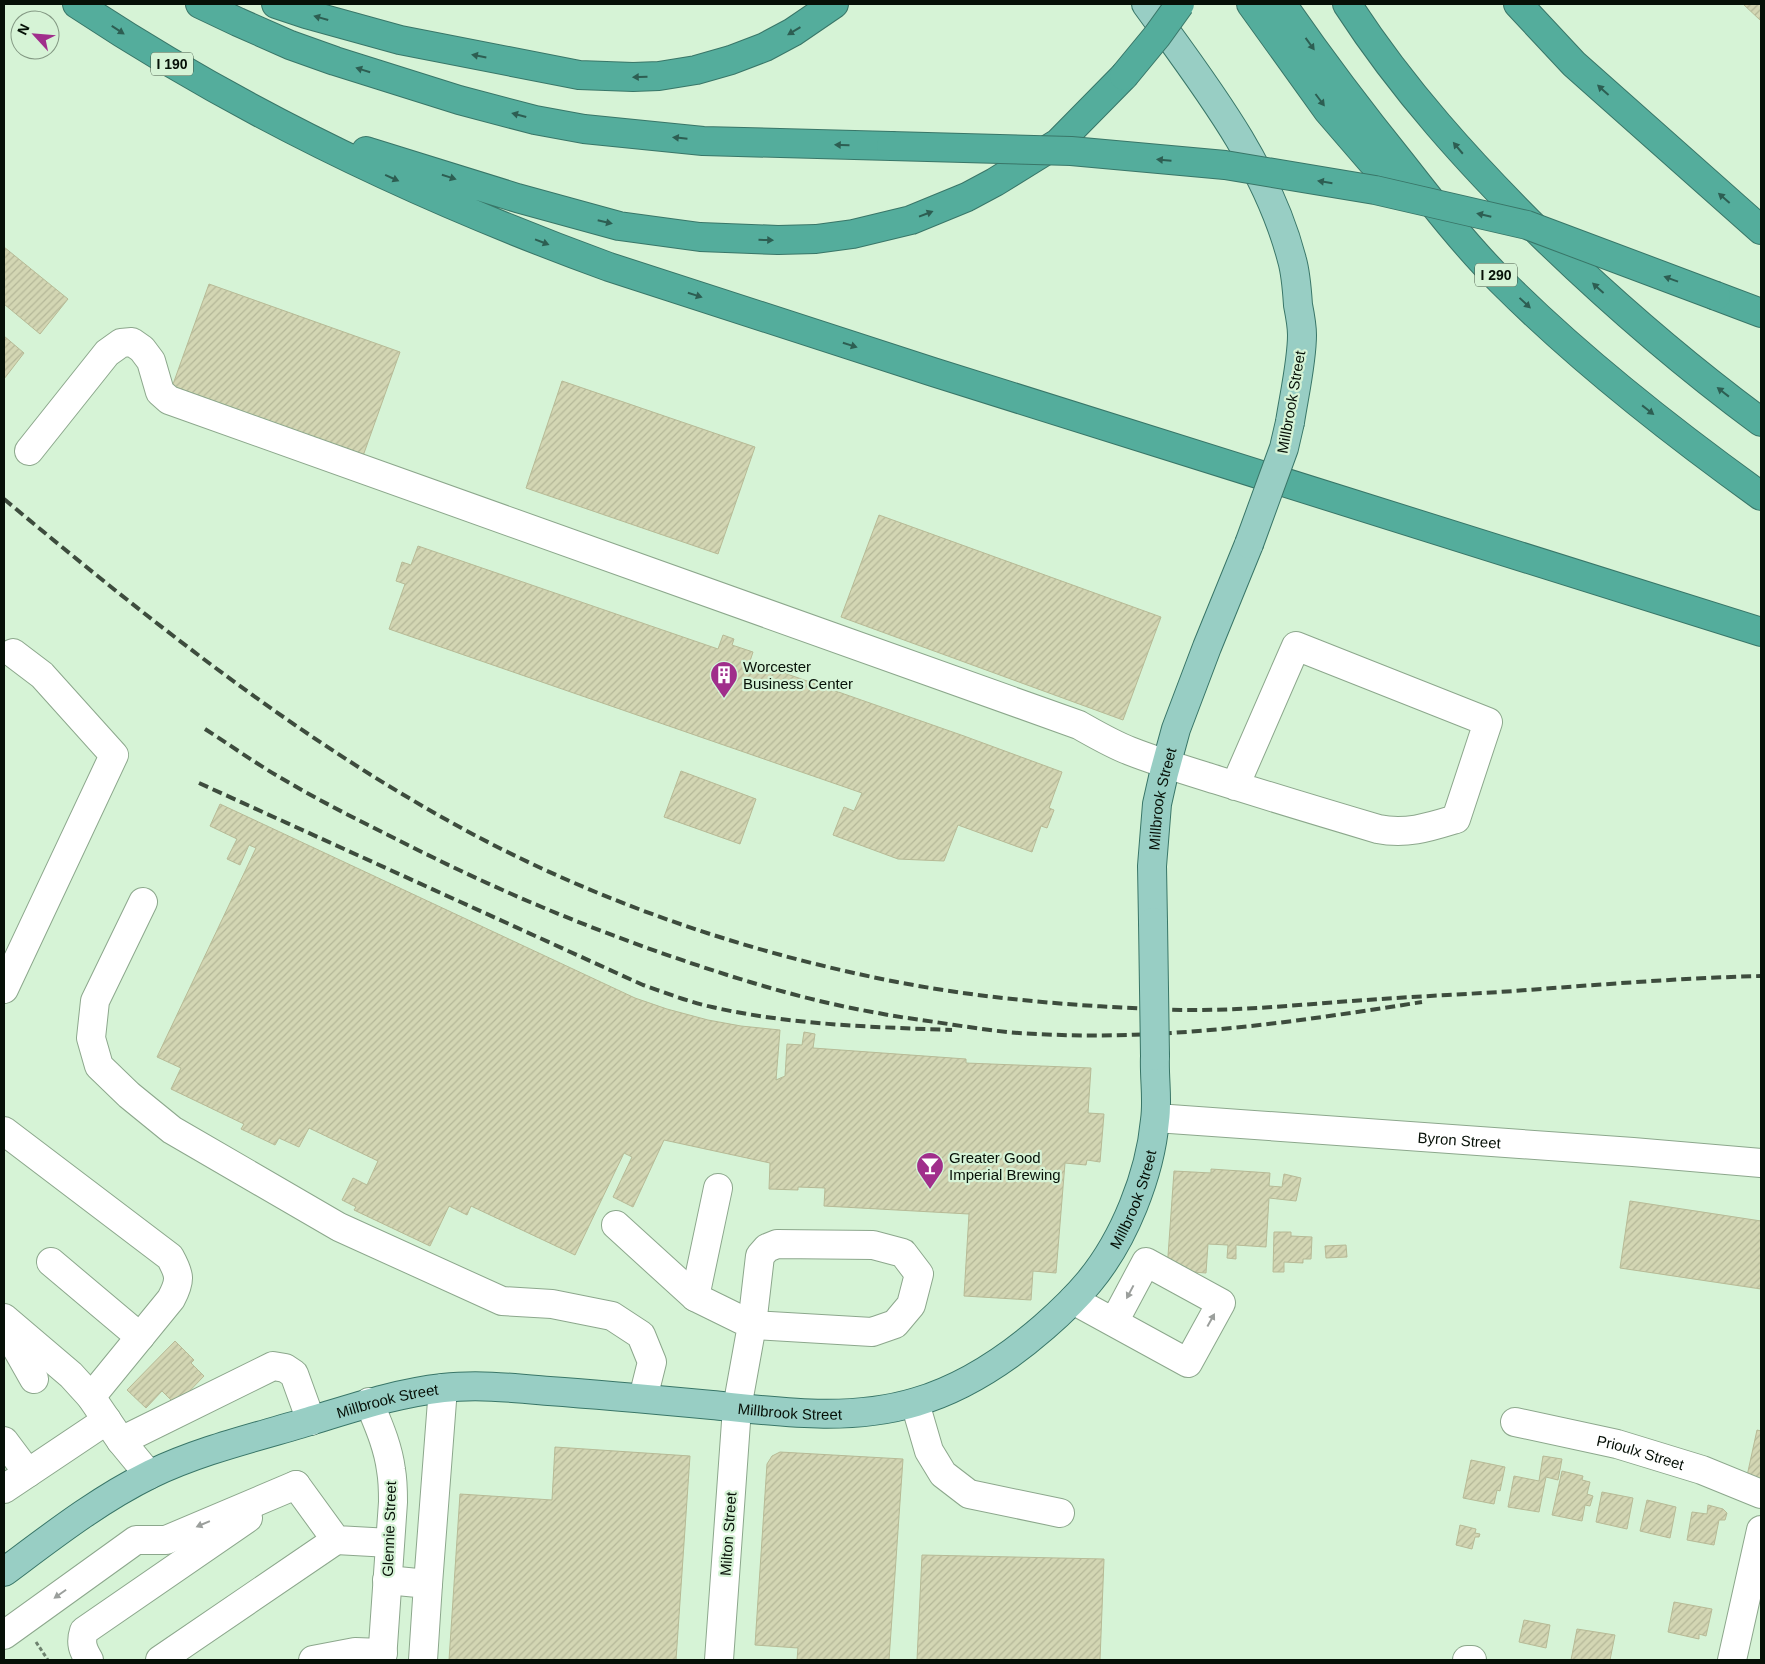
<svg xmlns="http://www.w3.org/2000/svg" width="1765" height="1664" viewBox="0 0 1765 1664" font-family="Arial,sans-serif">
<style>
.building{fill:url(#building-hatch);stroke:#b7ba96}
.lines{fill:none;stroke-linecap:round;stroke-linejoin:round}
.minor-casing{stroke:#8ca78c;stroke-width:30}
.major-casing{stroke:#397668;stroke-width:30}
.highway-casing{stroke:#397668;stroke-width:30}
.path{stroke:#6d816e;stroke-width:3;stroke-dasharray:4 2.5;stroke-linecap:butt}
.minor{stroke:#fff;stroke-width:28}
.major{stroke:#98cec4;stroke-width:28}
.highway{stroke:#54ad9c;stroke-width:28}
.rail{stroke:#3d4c3d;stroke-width:4;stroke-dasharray:10 5;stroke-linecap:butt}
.major-bridge-casing{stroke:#397668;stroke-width:30;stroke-linecap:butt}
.highway-bridge-casing{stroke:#397668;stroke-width:30;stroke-linecap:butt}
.major-bridge{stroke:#98cec4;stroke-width:28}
.highway-bridge{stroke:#54ad9c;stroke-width:28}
.oneway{fill:#2d5e52}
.oneway2{fill:#9b9f9c}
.labels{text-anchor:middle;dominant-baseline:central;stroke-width:4.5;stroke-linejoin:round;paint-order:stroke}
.shield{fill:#d6f3d6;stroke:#445445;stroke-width:1}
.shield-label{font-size:14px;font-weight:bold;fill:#061007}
.street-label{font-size:15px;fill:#061007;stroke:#d6f3d6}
.poi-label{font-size:15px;fill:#061007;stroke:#d6f3d6;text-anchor:start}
</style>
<defs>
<pattern id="building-hatch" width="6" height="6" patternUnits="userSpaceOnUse" patternTransform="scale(1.25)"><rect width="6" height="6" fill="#d3d6b3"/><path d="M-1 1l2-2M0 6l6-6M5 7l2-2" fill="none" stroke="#b4b798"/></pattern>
</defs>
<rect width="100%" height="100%" fill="#d6f3d6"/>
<path class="building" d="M1743,4H1761V18L1760,20Z
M4,247L68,299L40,334L4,304Z
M209,284L400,352L363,456L172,387Z
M4,336L24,353L4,379Z
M562,381L755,447L718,554L526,488Z
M879,515L1161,617L1123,720L841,617Z
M418,546L718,649L723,635L734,639L732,645L753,652L750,661L964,736L1062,772L1049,808L1054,810L1047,828L1041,826L1032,852L958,825L944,861L898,859L833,835L844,807L854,811L862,793L389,629L405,584L396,581L402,562L411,565Z
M681,771L756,799L740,844L664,817Z
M220,804L635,998L667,1009L708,1020L741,1026L780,1030L776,1080L785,1076L787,1044L802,1045L804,1032L815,1034L813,1048L966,1059V1063L1091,1068L1088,1113L1104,1114L1100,1162L1087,1160L1086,1165L1065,1163L1056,1273L1033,1271L1031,1300L964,1296L969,1214L824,1206L825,1188L798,1187V1190L769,1189L770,1163L664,1140L633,1207L613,1197L632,1157L624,1153L575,1255L471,1206L467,1215L449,1206L430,1246L354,1210L356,1207L342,1200L353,1178L367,1185L378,1161L309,1128L299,1147L279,1138L275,1145L241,1129L244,1124L171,1089L181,1068L157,1057L256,848L249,845L240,865L227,859L237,839L210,826Z
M1211,1169L1270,1173L1269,1186L1282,1187L1284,1174L1301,1178L1296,1201L1269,1198L1266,1247L1236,1245V1259L1227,1258L1228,1245L1208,1244L1206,1273L1167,1270L1174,1171L1211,1173Z
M1630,1201L1761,1221V1289L1620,1268Z
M1274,1232H1291V1236L1312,1237L1311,1259H1303V1263L1284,1262V1272H1273Z
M1346,1245L1347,1257L1326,1258L1325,1246Z
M175,1341L194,1360L191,1363L204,1376L176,1405L162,1391L146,1408L127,1390Z
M1757,1430L1761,1431V1480L1747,1476Z
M555,1447L690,1456L676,1660H449L460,1494L552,1500Z
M780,1452L903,1459L889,1660H797L798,1648L755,1645L767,1464L772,1456Z
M1543,1456L1562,1459L1558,1480L1546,1477L1539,1512L1508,1507L1514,1476L1539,1481Z
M1471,1460L1505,1467L1500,1491L1497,1490L1494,1504L1463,1498Z
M1562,1471L1583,1476L1582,1480L1590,1482L1587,1494L1593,1496L1590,1506L1585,1505L1582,1521L1552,1515Z
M1602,1492L1633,1498L1627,1529L1596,1522Z
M1647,1500L1676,1507L1670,1538L1640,1531Z
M1708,1505L1723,1509L1727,1513L1725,1520H1719L1714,1545L1687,1540L1692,1512L1707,1514Z
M1460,1525L1476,1529L1475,1533L1480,1534L1479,1537H1475L1472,1549L1456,1545Z
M922,1555L1104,1559L1100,1660H917Z
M1674,1602L1712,1609L1706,1636L1699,1634V1639L1668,1632Z
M1524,1620L1550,1625L1546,1648L1519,1642Z
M1577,1629L1615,1635L1610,1660H1571Z"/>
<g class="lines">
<defs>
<g id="minor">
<path d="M29,451L107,353L121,343L132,342L142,349L151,361L160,392L169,400L1079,725C1095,734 1112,744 1130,751C1158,762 1188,771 1217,780C1271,797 1324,813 1378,829C1406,835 1430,827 1456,819L1488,722L1296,646L1235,786"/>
<path d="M143,902L95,1001L91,1038L99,1066L129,1095L172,1130L339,1227L502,1301L552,1304L612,1316L641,1335L652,1362L643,1398"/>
<path d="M4,989L114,755L42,675L13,653"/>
<path id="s1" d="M1156,1118L1633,1152L1761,1163"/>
<path d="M4,1131L170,1257C180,1275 181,1280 171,1299L91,1397"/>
<path d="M718,1188L695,1297L752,1325L737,1408L719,1660"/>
<path d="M616,1225L695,1297"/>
<path d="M777,1244L873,1245L903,1253L919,1274L911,1305L895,1324L872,1332L752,1325L760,1256L767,1248Z"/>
<path d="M51,1262L140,1337"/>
<path d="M1073,1300L1188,1363L1221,1303L1146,1262L1114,1322"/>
<path d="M4,1318L71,1375L91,1397L121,1441L149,1475"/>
<path d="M5,1328L34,1379"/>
<path d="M369,1402C378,1424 388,1446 391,1470C393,1481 393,1492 393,1502L382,1660"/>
<path d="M915,1403L929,1451L943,1474L969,1494L1060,1513"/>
<path id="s2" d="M1515,1422L1617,1444L1702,1470L1761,1494"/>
<path d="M4,1441L28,1473"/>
<path d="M121,1441L273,1366L285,1368L294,1374L311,1421"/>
<path d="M296,1485L336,1540L390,1543"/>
<path d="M4,1489L107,1420"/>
<path d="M387,1580L428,1584L423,1660"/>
<path d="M428,1584L443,1388"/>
<path d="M4,1635L136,1540H166L296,1485"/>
<path d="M89,1660C83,1650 80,1643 84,1631L248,1518"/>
<path d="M160,1660L336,1540"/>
<path d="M313,1660L355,1652L383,1653"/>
<path d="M1467,1660H1472"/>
<path d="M1732,1660L1761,1530"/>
</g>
<g id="major">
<path d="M1146,4C1203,83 1267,163 1292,260C1296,274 1297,290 1298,305C1300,315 1302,325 1302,335C1302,361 1294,396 1290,422"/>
<path id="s3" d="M1153,922L1152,866L1157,804L1164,773L1176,729L1207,647L1249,544"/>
<path id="s4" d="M4,1572C51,1537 98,1500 151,1474C203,1449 258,1437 313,1420C356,1407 398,1393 443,1388C478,1384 515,1388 549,1391C604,1395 658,1400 712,1405C780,1412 850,1422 916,1402C964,1388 1006,1360 1044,1327C1060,1313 1075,1299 1089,1282C1124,1240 1150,1175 1155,1120C1158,1099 1154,1078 1155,1056"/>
</g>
<path id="highway" d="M77,4C243,114 422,199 609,267L933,372L1761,632
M200,4L238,22L290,45L335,61L459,100L535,120L584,129L703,141L891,146
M276,4L306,14L400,40L579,75L633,77L659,76L696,70L731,60L765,47L793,32L834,4
M1251,4L1328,111L1372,162L1410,185
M1282,4C1320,59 1360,112 1402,164C1434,205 1466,246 1502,282C1580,360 1672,432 1761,496
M1347,4C1402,89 1470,164 1542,235C1611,302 1684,365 1761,422
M1518,4L1574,64L1761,230
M366,151L517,198L619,226L700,237L778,240L816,239L853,234L911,220L967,197L995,182L1058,143L1124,76
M1716,296L1761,313"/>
</defs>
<use href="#minor" class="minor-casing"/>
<use href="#major" class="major-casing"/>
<use href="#highway" class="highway-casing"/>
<path class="path" d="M36,1642L48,1660"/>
<use href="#minor" class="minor"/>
<use href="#major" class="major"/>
<use href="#highway" class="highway"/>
<path class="rail" d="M4,499C137,610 275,721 426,808C571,893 733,950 897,982C991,1000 1086,1007 1181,1010C1248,1011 1315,1003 1381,999C1425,996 1470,994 1514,991C1596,985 1679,978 1761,976
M205,729C230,745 255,763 281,778C323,803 368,825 412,847C497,890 583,926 673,957C740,980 808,1001 878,1013C897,1017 916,1019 935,1022C969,1027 1003,1033 1037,1034C1166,1041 1295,1022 1422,1002
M199,783L643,985C666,993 689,1002 712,1007C791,1025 872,1027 952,1030"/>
<defs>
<path id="major-bridge" d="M1249,544L1284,448L1290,422
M1153,922L1155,1056"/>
<path id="highway-bridge" d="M1124,76L1157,36L1180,4
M891,146L1071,151L1225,165L1375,190L1527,225L1716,296"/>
</defs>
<use href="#major-bridge" class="major-bridge-casing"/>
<use href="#highway-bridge" class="highway-bridge-casing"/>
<use href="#major-bridge" class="major-bridge"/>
<use href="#highway-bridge" class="highway-bridge"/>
</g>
<defs><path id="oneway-solid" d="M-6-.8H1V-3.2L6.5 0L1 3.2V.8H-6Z" transform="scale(1.25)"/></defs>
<g class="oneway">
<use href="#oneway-solid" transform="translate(321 18) rotate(-164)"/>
<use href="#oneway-solid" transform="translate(118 30) rotate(33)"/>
<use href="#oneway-solid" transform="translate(794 31) rotate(149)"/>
<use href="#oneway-solid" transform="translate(1310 44) rotate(54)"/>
<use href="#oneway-solid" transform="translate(479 56) rotate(-169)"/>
<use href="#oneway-solid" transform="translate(363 70) rotate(-162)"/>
<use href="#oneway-solid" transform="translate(640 77) rotate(178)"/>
<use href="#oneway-solid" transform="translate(1603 90) rotate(-138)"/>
<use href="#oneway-solid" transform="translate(1320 100) rotate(53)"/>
<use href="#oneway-solid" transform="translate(519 115) rotate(-165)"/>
<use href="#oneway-solid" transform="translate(680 138) rotate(-174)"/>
<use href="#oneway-solid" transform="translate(842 145) rotate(-178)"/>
<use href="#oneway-solid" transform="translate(1458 148) rotate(-130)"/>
<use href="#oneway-solid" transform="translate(1164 160) rotate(-175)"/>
<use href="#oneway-solid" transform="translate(449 177) rotate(18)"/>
<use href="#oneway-solid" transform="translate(392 178) rotate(24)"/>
<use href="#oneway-solid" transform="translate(1325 182) rotate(-171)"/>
<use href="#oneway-solid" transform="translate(1724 198) rotate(-139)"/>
<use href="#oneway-solid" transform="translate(926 214) rotate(-21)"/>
<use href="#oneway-solid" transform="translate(1484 215) rotate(-167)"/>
<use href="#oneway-solid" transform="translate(605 222) rotate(13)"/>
<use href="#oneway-solid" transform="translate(766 240) rotate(1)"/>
<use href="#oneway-solid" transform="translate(542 242) rotate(21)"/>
<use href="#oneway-solid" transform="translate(1671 279) rotate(-160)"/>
<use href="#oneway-solid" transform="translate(1598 288) rotate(-138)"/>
<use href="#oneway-solid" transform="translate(695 295) rotate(18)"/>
<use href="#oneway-solid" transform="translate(1525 303) rotate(43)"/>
<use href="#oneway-solid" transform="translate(850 345) rotate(18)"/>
<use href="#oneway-solid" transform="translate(1723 392) rotate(-142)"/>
<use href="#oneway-solid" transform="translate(1648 410) rotate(38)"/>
</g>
<g class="oneway2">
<use href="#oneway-solid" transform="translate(1130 1292) rotate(118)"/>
<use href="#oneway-solid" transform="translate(1211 1320) rotate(-61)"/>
<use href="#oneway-solid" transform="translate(203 1524) rotate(157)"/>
<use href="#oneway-solid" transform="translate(60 1594) rotate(145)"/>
</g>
<defs>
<symbol id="building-pin" viewBox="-11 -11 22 30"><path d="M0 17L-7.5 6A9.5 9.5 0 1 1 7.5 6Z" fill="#a02e8b" stroke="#d6f3d6"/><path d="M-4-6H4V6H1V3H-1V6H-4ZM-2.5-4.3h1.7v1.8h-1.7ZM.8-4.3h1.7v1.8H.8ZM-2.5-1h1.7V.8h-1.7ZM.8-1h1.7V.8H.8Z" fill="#fff"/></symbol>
<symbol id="bar-pin" viewBox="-11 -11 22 30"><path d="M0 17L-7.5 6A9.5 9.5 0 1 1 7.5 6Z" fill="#a02e8b" stroke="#d6f3d6"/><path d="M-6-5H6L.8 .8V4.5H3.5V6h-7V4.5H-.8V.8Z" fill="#fff"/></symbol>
</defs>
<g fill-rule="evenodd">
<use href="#building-pin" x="708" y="659" width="32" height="43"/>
<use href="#bar-pin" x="914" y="1150" width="32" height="43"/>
</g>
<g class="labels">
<g class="shield">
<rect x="151" y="52.5" width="42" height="23" rx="4"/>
<rect x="1475" y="263.5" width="42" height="23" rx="4"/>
</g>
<g class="shield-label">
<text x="172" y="64">I 190</text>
<text x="1496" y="275">I 290</text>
</g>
<g class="street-label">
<text transform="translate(1291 402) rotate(-80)">Millbrook Street</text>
<text stroke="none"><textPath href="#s3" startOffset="124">Millbrook Street</textPath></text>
<text stroke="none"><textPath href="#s1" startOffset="304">Byron Street</textPath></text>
<text stroke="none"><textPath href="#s4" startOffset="1265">Millbrook Street</textPath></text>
<text stroke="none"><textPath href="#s4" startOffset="425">Millbrook Street</textPath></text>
<text stroke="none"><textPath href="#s4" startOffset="830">Millbrook Street</textPath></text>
<text stroke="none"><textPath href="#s2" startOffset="129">Prioulx Street</textPath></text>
<text transform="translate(389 1529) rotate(-88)">Glennie Street</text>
<text transform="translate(728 1534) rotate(-86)">Milton Street</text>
</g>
<g class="poi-label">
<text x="743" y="666">Worcester<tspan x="743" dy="17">Business Center</tspan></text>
<text x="949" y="1157">Greater Good<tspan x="949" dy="17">Imperial Brewing</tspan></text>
</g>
</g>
<rect width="1765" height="1664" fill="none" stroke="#061007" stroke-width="10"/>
<g transform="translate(35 35) rotate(296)"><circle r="24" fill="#d6f3d6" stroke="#839883"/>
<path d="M0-4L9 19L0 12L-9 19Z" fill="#a02e8b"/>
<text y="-8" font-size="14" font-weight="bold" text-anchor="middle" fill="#061007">N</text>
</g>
</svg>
